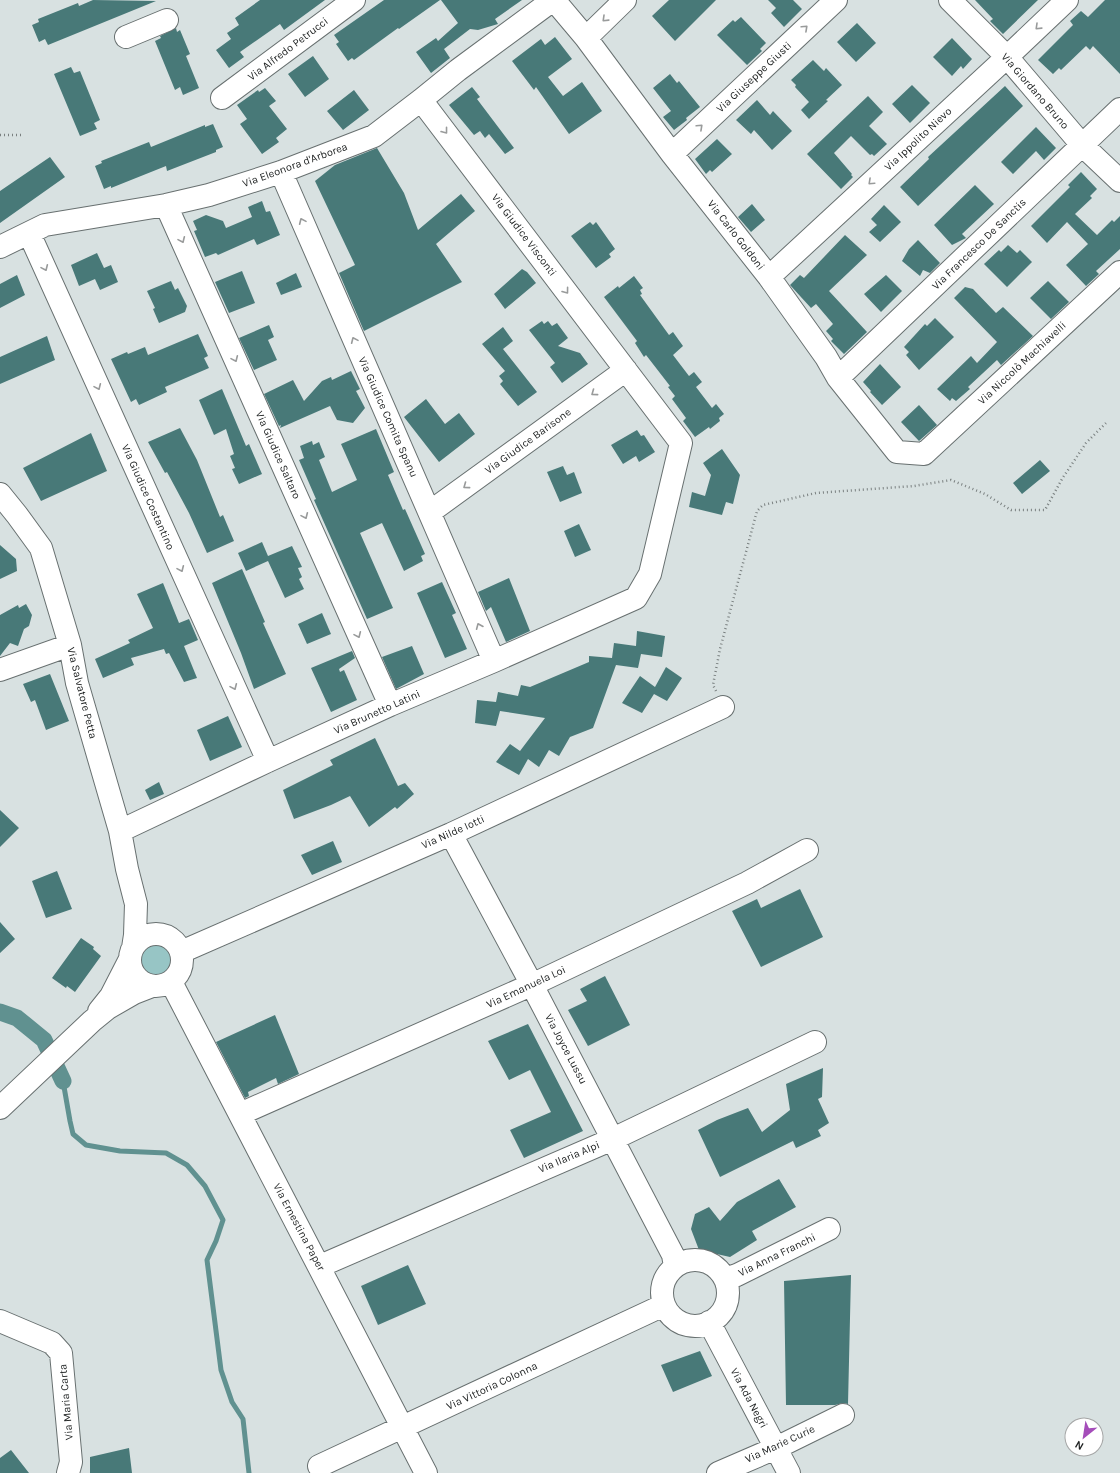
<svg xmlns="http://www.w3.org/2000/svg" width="1120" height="1473" viewBox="0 0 1120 1473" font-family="Karla,sans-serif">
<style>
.green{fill:#97c5c5}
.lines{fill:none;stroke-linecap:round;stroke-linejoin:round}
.stream{stroke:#609190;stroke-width:5}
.canal{stroke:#609190;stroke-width:17}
.building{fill:#487978}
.minor-casing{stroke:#687070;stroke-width:24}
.path{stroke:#7a8080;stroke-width:2.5;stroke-dasharray:1 3;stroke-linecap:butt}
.minor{stroke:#fff;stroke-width:22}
.oneway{stroke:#999b9b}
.labels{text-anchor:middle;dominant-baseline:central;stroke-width:3.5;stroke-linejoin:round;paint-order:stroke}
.street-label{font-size:11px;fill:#1d2020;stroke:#fff}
</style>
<rect width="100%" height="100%" fill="#d8e1e1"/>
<path class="green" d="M138 960a19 19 0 1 1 38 0a19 19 0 1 1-38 0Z"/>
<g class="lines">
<path class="stream" d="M63,1081L70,1121L73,1134L86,1145L120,1151L166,1153L187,1165L205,1186L223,1220L216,1241L207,1260L221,1370L232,1402L243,1419L249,1473"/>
<path class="canal" d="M0,1012L17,1018L44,1040L63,1081"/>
</g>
<path class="building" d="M93,0L156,1L48,45L45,39L39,42L32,25L39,22L38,19L78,3L79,6Z
M260,0H325L284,30L280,24L240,52L244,57L229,68L216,50L231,39L227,33L239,25L235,18Z
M384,0H440L399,29L398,28L354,60L352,58L348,61L336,44L339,42L334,35Z
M441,0H522L495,19L498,24L478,30L470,29L444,49L450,58L431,73L416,52L436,38L438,41L458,23Z
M669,0H716L675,41L652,16Z
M768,0H793L802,9L784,27L771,13L776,8Z
M975,0H1038L1003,34L990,21L993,19Z
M1105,0H1120V74L1093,46L1090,50L1086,46L1061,70L1059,68L1053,74L1038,60L1073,25L1070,21L1081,11L1088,17Z
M741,17L766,43L760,49L762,51L747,65L717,35L733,20L735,22Z
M857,23L876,43L856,62L837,42Z
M176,28L177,32L180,30L190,54L186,56L199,88L183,95L180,87L175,90L155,41L161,38L160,36Z
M555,37L572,59L548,77L563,96L582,82L602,111L569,134L536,87L534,90L512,61L541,39L545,45Z
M952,38L972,59L963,69L961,66L952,76L933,57Z
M313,56L329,79L305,97L288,74Z
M813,60L824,71L826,68L842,85L826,100L828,101L809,119L801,110L809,102L795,87L796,85L791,80Z
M71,67L74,73L80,71L100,120L94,123L97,129L80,136L54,74Z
M670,74L677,83L679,81L700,107L686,118L687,120L674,130L663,117L671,111L653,88Z
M912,85L930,103L910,123L892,104Z
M1005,86L1023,106L918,206L900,187L929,159L928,157Z
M472,87L480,97L477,99L514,148L505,154L489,134L485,138L480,131L474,135L449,105Z
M265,88L276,101L269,106L287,129L276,138L279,142L262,154L240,124L247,119L237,105L258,90L259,92Z
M354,90L369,110L343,130L327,111Z
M868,96L883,112L869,126L887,144L874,156L872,154L870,155L851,136L834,153L852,174L851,175L853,177L841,189L807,154Z
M757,100L770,115L773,111L792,131L772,150L754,130L751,134L736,120Z
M213,124L223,147L216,150V152L167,171L166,166L111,188V186L104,189L95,166L102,163L101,161L149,142L151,147L205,125V127Z
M1036,127L1056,148L1044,160L1036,151L1013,174L1001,162Z
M717,139L732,154L712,172L710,170L706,174L695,159Z
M377,148L404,193L418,230L461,194L475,211L436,244L462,282L364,331L339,273L355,265L315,181L335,165Z
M50,157L65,177L0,223V191Z
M1081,172L1097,189L1090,196L1092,198L1075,214L1097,235L1112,220L1114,222L1120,216V249L1096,271L1099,274L1086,286L1066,265L1088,244L1067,222L1047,243L1031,226L1070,187L1068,185Z
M975,185L994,204L962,234L966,238L952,245L934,225Z
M262,201L266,212L270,211L280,235L257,245L254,239L218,255L216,253L205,257L194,231L197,230L193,221L206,215L223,221L226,228L252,217L248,207Z
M752,204L765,220L751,232L738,217Z
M884,205L901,222L880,242L869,232L877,225L871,219Z
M590,222L593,225L596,222L615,249L609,254L611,257L596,268L571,236Z
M845,235L867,255L829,291L867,332L844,354L831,341L833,339L826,331L833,324L816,304L811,308L790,285L800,275L804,278Z
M918,240L940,263L930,273L923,270L920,276L902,261L909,249Z
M1008,245L1017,253L1020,250L1032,262L1007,287L984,264L999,250L1001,252Z
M97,253L104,268L111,265L118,282L100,290L95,279L79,286L71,265Z
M522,269L527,272L536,283L505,309L494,294Z
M242,271L255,303L229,313L215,282Z
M296,273L302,287L281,295L276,283Z
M17,275L25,295L0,308V284Z
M886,275L902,291L881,312L864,294Z
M634,276L643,288L640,290L642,294L640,295L669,335L673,332L683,346L673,355L689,376L694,372L702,382L696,387L712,408L716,404L724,414L719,418L720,421L710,429L709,427L695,437L683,421L686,418L672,399L675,396L668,387L670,386L646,355L644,357L635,343L637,341L604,297L618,286L619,288Z
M171,281L175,290L178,288L187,306L185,312L159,323L153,309L155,308L147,291Z
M1048,281L1069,302L1051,319L1030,298Z
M965,287L973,289L996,313L1003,307L1033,336L1001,365L997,360L968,387L970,389L956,401L952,398L950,401L937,389L971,356L977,363L997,342L954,298Z
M935,318L954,337L919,370L906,355L909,352L904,347L925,324L927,326Z
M542,321L544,324L548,321L552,326L557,323L568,338L558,346L580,353L588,364L562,383L550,367L555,363L529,330Z
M269,325L274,337L268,340L277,360L254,370L239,338Z
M503,327L513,341L503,349L537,392L518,406L500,384L503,381L499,376L505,371L482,344Z
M198,334L208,356L204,358L209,368L165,387L167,392L139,405L136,399L131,402L111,359L127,352L128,354L145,347L148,355Z
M47,336L55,360L0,384V357Z
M880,364L901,387L882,405L870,392L871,391L863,382Z
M351,371L360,389L356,391L365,408L353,423L337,420L330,406L280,428L281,425L279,426L264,394L293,380L304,401L322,381L331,377L332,380Z
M222,389L246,446L249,444L262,474L239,484L232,469L235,468L230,456L234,454L226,429L214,435L199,400Z
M426,399L445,424L459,413L475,434L439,462L404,417Z
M919,405L937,425L919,441L901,422Z
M180,428L197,460L220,517L223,515L234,541L207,553L189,513L167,472L165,473L148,442Z
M376,429L394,472L388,475L403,510L405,509L425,554L421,556L423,561L404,571L382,523L360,533L393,608L367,619L314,500L316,499L299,460L304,458L300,446L312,441L313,445L319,442L325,457L319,460L332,492L357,480L341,444Z
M637,430L641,436L644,435L655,452L639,462L636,456L623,464L611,445Z
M91,433L107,471L41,501L23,468Z
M722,449L740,475L733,504L726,502L722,515L689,507L692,492L705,496L711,475L703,463Z
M1040,460L1050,471L1022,494L1013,483Z
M563,466L567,475L574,472L582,493L560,502L547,472Z
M579,524L591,550L575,557L564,531Z
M262,542L268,556L292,546L302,567L298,568L302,577L299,579L304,589L285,598L268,561L246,571L238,553Z
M0,545L16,559L17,571L0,579Z
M242,569L265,622L263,623L286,674L254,689L241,653L212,583Z
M509,578L530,631L506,642L491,607L486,611L478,592Z
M442,582L456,613L452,615L467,649L445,658L417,593Z
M163,583L179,623L189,619L198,640L184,646L197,678L184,682L169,653L166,654L164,649L131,658L134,665L103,678L95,659L130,643L128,640L153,628L137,594Z
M26,604L32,615L29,626L24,629L18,646L10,643L0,656V615L18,605L19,608Z
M322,613L331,634L307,644L298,624Z
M637,631L665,636L662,657L641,654L638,668L616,665L593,728L570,737L559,756L549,750L539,767L528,759L519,775L496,762L510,744L520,751L545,718L500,711L496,726L475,723L477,700L496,702L498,692L518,696L521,685L530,687L589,662V656L612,658L614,643L636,646Z
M412,646L424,674L396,689L382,657Z
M352,651L355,658L339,669L340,672L344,670L357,700L331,712L311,668Z
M666,667L682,678L667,701L654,694L642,713L622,703L640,676L655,687Z
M50,674L69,721L46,730L35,700L31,702L23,684Z
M228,716L242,747L210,761L197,730Z
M375,738L398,786L405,783L414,794L397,809L395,807L369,827L350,796L331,805L294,819L283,790L333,765L330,760Z
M159,782L164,794L150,800L145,790Z
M0,810L19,828L0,847Z
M333,841L342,862L312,875L301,855Z
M57,871L72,909L46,918L32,881Z
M800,889L823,937L761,967L732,911L757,899L761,908Z
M0,922L15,939L0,953Z
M81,938L94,947L93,949L101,956L75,992L67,986L66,988L52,978Z
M605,976L630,1025L588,1046L568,1010L587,1001L580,989Z
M275,1015L299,1074L278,1084L276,1078L248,1092L249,1096L245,1098L216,1042Z
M528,1024L583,1131L524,1158L510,1130L551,1112L530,1070L509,1080L488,1041Z
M823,1068L822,1097L818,1099L829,1123L818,1130L821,1136L796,1148L793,1141L720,1177L698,1130L717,1120L748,1108L762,1132L790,1110L786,1084Z
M779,1179L796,1207L752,1231L757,1240L730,1257L699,1250L691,1229L695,1214L709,1207L720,1221L737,1202Z
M408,1265L426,1304L378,1325L361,1286Z
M851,1275L848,1404L843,1403L835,1405H786L784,1281Z
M700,1351L712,1376L673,1392L661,1365Z
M129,1448L132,1473H90V1457Z
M11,1450L29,1473H0V1458Z"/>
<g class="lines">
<defs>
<path id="minor" d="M554,0L586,38L672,154L769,277L826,357L838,378L897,452L924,454L1120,272
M950,0L1007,57L1082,145L1120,181
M126,37L167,20
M586,38L625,0
M222,98L354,0
M672,154L836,0
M281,172L494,661
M166,205L390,705
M29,233L268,761
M0,247L45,225L166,205L209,195L281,172L374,136L421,100L458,70L553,0
M769,277L1007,57L1067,0
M838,378L1120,109
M0,494L17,515L41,548L70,645L77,683L120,831L127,869L136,904L135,935L133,948
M430,512L626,370
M0,670L70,645
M120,831L268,761L390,705L494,661L636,598L650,574L681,443L421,100
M451,834L532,985L673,1255L675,1266
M130 960a26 26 0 1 1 52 0a26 26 0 1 1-52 0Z
M181,952L451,834L723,707
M171,982L426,1473
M99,1011L111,996L130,959
M0,1108L92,1021L108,1008L134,993L152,986
M240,1114L540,981L747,883L807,850
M662 1293a33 33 0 1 1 66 0a33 33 0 1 1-66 0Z
M320,1266L613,1139L815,1042
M725,1279L737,1275L829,1229
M0,1321L52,1343L61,1353L71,1462L68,1473
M709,1322L789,1473
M319,1466L664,1305
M718,1473L776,1448L843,1415"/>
</defs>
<use href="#minor" class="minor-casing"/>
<path class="path" d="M0,135H21
M716,691L713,685L720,649L757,511L763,505L816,493L914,486L951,480L985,494L1011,510H1045L1062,479L1086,443L1106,423"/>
<use href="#minor" class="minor"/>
</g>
<defs><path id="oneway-chevron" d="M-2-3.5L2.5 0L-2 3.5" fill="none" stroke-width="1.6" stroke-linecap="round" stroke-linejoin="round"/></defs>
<g class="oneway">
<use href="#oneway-chevron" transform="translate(605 19) rotate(136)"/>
<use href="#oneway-chevron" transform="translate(1038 27) rotate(136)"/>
<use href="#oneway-chevron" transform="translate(805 28) rotate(-43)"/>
<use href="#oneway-chevron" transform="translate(700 127) rotate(-43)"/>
<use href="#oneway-chevron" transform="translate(445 131) rotate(52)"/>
<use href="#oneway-chevron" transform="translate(871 182) rotate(137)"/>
<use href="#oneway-chevron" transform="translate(302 221) rotate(-114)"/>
<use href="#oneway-chevron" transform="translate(182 240) rotate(66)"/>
<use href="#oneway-chevron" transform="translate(45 268) rotate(66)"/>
<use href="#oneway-chevron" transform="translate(566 291) rotate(53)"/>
<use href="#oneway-chevron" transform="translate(354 340) rotate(-114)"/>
<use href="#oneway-chevron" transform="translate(235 359) rotate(66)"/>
<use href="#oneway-chevron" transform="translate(98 387) rotate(66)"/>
<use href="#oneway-chevron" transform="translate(594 393) rotate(144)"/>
<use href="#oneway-chevron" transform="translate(466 486) rotate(144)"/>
<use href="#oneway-chevron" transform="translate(305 516) rotate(66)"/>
<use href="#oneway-chevron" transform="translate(181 569) rotate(66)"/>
<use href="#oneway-chevron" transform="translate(479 626) rotate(-113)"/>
<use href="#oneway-chevron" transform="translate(358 635) rotate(66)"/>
<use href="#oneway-chevron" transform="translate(234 687) rotate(66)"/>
</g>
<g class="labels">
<g class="street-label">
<text transform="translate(288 49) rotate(-37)">Via Alfredo Petrucci</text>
<text transform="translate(754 77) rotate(-43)">Via Giuseppe Giusti</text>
<text transform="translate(1035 91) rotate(49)">Via Giordano Bruno</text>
<text transform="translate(918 139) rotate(-43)">Via Ippolito Nievo</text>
<text transform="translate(295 165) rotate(-20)">Via Eleonora d'Arborea</text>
<text transform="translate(524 235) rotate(53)">Via Giudice Visconti</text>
<text transform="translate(736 235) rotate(52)">Via Carlo Goldoni</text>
<text transform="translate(979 244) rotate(-44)">Via Francesco De Sanctis</text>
<text transform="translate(1022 363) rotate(-43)">Via Niccolò Machiavelli</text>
<text transform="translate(388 417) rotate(66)">Via Giudice Comita Spanu</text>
<text transform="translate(528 441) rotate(-36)">Via Giudice Barisone</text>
<text transform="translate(278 455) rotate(66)">Via Giudice Saltaro</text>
<text transform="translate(148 497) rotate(66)">Via Giudice Costantino</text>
<text transform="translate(82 693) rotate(76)">Via Salvatore Petta</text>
<text transform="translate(377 712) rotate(-24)">Via Brunetto Latini</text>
<text transform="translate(453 832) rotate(-24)">Via Nilde Iotti</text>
<text transform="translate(526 987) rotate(-25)">Via Emanuela Loi</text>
<text transform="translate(566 1049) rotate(62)">Via Joyce Lussu</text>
<text transform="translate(569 1157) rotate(-23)">Via Ilaria Alpi</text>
<text transform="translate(299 1227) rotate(62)">Via Ernestina Paper</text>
<text transform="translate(777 1255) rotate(-26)">Via Anna Franchi</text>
<text transform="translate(492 1386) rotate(-25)">Via Vittoria Colonna</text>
<text transform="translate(749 1398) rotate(62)">Via Ada Negri</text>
<text transform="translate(66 1402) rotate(-95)">Via Maria Carta</text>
<text transform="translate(780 1444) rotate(-25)">Via Marie Curie</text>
</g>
</g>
<g transform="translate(1084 1437) rotate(210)"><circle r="19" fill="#ffffff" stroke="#a5a6a6"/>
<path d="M0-3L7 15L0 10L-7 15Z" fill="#a54dba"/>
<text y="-6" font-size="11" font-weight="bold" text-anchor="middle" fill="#1d2020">N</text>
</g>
</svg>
